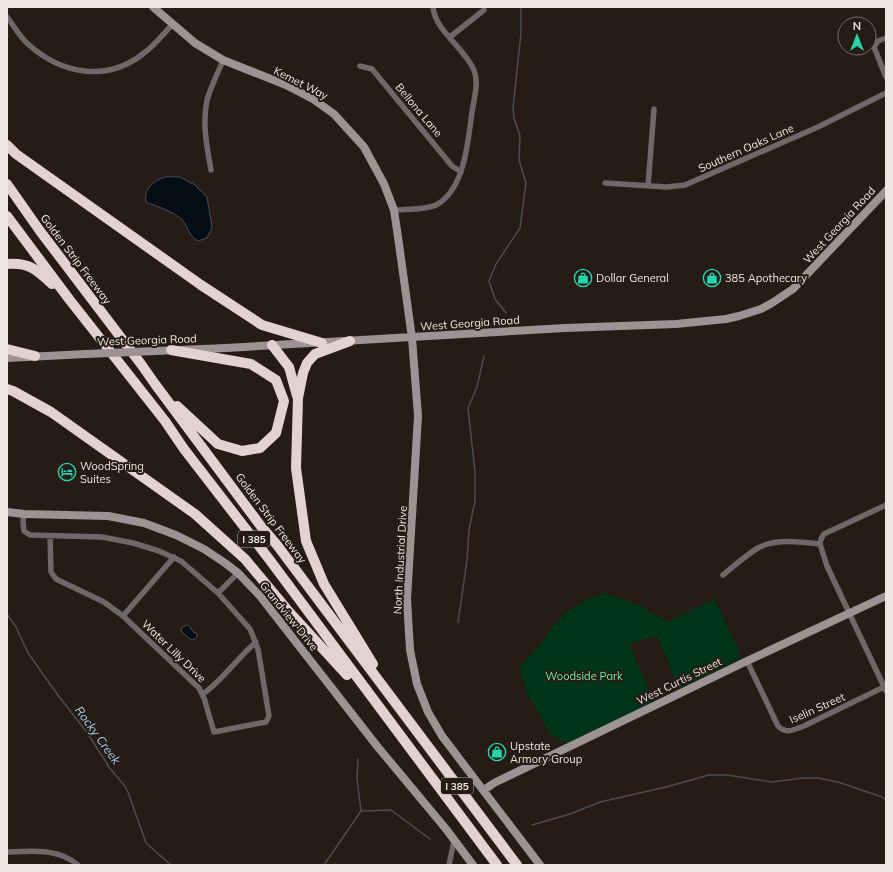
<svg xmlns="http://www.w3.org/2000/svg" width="893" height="872" viewBox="0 0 893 872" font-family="Mulish,sans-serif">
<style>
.green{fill:#00341a}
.water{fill:#030d16;stroke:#4a4e53}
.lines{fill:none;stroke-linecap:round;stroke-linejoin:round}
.stream{stroke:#4a4e53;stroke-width:1.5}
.street{stroke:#6f686a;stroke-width:5.5}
.secondary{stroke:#9e9295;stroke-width:8}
.highway{stroke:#e3d1d4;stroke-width:10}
.secondary-bridge{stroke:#9e9295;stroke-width:8}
.labels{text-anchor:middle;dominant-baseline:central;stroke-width:4;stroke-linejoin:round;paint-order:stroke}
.shield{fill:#271c15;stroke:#b2a9a4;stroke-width:1}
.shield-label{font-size:10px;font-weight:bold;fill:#eee6e2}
.street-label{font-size:11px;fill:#eee6e2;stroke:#271c15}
.poi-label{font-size:11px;fill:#eee6e2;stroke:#271c15;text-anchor:start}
.park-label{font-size:11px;fill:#6befa3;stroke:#271c15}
.water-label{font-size:12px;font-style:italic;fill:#a5cfef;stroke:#271c15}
</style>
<rect width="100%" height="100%" fill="#271c15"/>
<path class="green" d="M605,593L639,605L667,622L715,599L742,658L679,689L657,636L629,644L654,702L568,744L552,736L527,694L519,667L540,645L552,628L565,613L584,601Z"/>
<path class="water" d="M180,177L195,185L207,197L212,227L207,238L198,241C187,234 190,230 183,221C175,211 157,207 146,202C144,192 150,183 160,179C165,176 174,177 180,177Z
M188,625L190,627L193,632L197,633V637L195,639L191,640L181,631L182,627Z"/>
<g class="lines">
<path class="stream" d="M506,313L495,299L489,281L496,264L520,228L526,183L519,160L520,136L514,118L513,108L521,33V7
M7,614L16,627L28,653L60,698L86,731L108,765H107L124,785L128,792L146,843L171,865
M458,622L467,560L469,530L475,501V472L468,408L477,387L484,356
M362,811L391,810L430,839
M532,825L570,814L600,802L666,787L709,775H727L772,782L803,778H818L838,782L882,797L886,800
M324,865L361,811L357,779L358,759"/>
<path class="street" d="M7,17C14,26 20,37 28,44C61,74 107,83 144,53C155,45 163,34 172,25
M450,37L484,10
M886,38L878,41L874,47L886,77
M360,66L372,69L452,166L461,172
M211,170C207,147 202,124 207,100C211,86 218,73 223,60
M605,183L667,187L685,185L818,127L886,93
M648,186L654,109
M394,210C406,209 425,210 436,205C465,190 468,140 472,112C474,99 479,82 474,70C464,47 435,31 433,7
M886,505L824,534L821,539L820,544L827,566L886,691
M24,514L23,522L24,531L30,535L102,537L133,543L159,551L181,561L218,593L250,629L258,649L269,716L266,722L214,732L204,698L199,688L123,616L104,602L56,579L51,572L50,536
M723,575C734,566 746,555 758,548C777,538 800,542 820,544
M218,593L238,573
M123,616L174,557
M747,661L778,726C786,735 795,729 804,726L886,686
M203,694C223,680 237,658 256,642
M7,852C32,851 58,848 78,865
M449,865L454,841"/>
<path class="secondary" d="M153,7L195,43L223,60L286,85L313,99L334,114L364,147L384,184L394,210L399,244L412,338L418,416L407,599L410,650L417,684L428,712L442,736L540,865
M156,351L226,348L565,328L676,324L726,319L739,316L761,309L772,303L793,289L886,191
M7,358L86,354
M7,512L24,514L108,516L144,523L176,535L204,549L225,563L238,573L260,596L377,746L446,829L473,865
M484,790L494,783L747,661L886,596"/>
<path class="highway" d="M7,145L16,154L201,285L262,325L322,343
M7,184L40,231L141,364L155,384L260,525L277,545L517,865
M7,216L69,299L165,421L184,449L269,559L497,865
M7,264C29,262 37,270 52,284
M350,341L315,354L307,363L303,373L298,398L296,468L306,541L324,584L373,664
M272,345L289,367L297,396
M7,349L35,356
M171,350L251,364L276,380L284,401L276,433L260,448L242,451L218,444L177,406
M7,389L13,391L51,412L195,514L245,559L290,613L347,675"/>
<path class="secondary-bridge" d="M86,354L156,351"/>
</g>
<defs>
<symbol id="shop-ring" viewBox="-11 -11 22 22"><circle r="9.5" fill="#271c15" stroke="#27d5ad" stroke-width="1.5"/><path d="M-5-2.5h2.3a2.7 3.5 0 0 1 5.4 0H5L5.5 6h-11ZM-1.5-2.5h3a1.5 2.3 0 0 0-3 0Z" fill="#27d5ad"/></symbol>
<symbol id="hotel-ring" viewBox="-11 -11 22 22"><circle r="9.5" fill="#271c15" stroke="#27d5ad" stroke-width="1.5"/><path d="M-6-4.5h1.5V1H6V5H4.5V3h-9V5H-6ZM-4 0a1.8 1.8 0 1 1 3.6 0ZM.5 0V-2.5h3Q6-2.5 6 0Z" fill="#27d5ad"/></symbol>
</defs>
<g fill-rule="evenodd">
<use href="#shop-ring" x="573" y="268" width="20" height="20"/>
<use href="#shop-ring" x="702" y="268" width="20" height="20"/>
<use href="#hotel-ring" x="57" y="462" width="20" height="20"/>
<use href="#shop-ring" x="487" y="742" width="20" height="20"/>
</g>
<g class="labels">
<g class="shield">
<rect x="238" y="531" width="32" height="16" rx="3"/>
<rect x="441" y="778" width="32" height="16" rx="3"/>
</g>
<g class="shield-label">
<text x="254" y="539">I 385</text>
<text x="457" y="786">I 385</text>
</g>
<g class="street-label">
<text transform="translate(301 83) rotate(27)">Kemet Way</text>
<text transform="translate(419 110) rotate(50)">Bellona Lane</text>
<text transform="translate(746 148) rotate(-24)">Southern Oaks Lane</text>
<text transform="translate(839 225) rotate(-47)">West Georgia Road</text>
<text transform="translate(76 259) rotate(53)">Golden Strip Freeway</text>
<text transform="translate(470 323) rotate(-4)">West Georgia Road</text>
<text transform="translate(147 340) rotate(-2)">West Georgia Road</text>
<text transform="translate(271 518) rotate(53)">Golden Strip Freeway</text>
<text transform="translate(400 560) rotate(-87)">North Industrial Drive</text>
<text transform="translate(289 616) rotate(51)">Grandview Drive</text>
<text transform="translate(174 651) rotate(44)">Water Lilly Drive</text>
<text transform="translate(679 681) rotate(-26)">West Curtis Street</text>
<text transform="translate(817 708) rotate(-24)">Iselin Street</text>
</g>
<g class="poi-label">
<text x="596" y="278">Dollar General</text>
<text x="725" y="278">385 Apothecary</text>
<text x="80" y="466">WoodSpring<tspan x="80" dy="13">Suites</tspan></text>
<text x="510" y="746">Upstate<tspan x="510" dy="13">Armory Group</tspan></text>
</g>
<g class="park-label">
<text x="584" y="676">Woodside Park</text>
</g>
<g class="water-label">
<text transform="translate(98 735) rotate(54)">Rocky Creek</text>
</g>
</g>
<rect width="893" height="872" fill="none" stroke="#eee6e2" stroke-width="16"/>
<g transform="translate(857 36)"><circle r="19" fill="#271c15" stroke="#776d67"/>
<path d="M0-3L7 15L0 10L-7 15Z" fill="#27d5ad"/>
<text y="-6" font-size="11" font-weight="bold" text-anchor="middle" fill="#eee6e2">N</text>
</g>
</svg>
